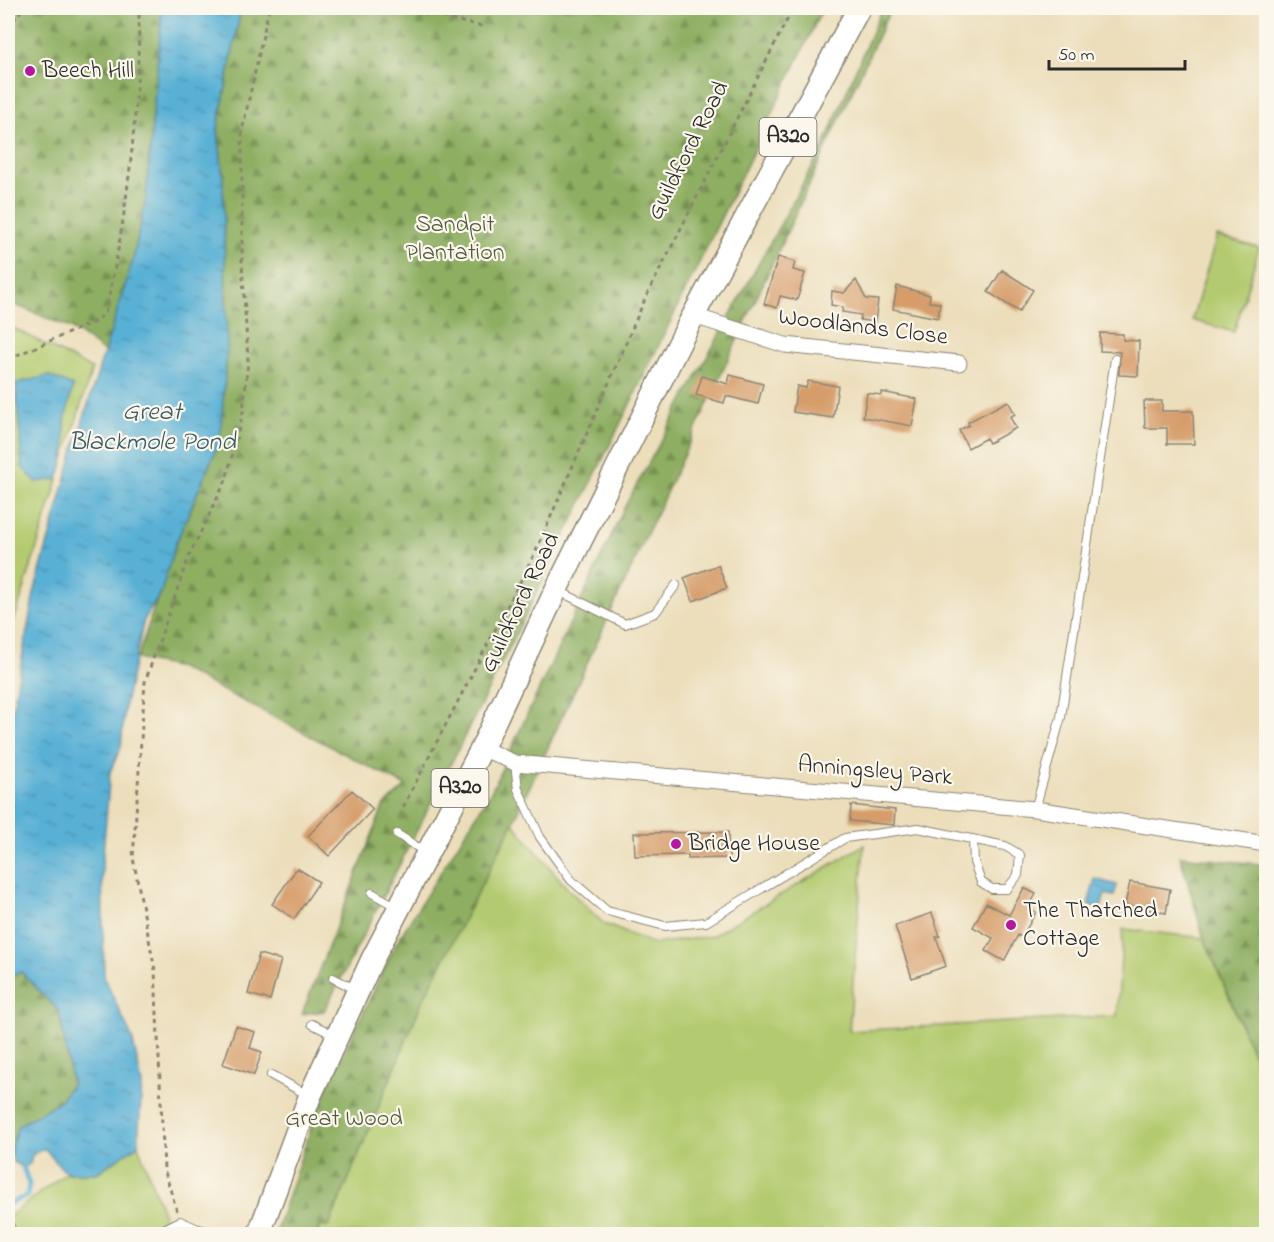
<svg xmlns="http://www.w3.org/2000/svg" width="1274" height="1242" viewBox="0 0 1274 1242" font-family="'Indie Flower',sans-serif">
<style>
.green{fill:#b3cb70;stroke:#6f7b4e;stroke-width:1.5}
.forest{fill:url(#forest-firs);stroke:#5c6d46;stroke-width:1.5}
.water{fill:url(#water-ripples);stroke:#426e80;stroke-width:1.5}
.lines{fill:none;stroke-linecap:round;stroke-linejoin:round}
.stream{stroke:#58b0d5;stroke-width:5}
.building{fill:#d69c69}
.service-casing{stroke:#8c8473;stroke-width:10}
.minor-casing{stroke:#8c8473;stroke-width:17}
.primary-casing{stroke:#8c8473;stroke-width:25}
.path{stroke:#8c8473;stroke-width:3;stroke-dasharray:4.5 4.5;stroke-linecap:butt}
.service{stroke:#fff;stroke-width:8}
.minor{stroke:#fff;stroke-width:15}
.primary{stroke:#fff;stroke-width:22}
.poi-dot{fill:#b5179e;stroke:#fbf7ec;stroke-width:2}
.labels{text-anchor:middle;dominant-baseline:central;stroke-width:4.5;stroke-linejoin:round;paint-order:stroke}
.shield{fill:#fbf7ec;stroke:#696865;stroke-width:1.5}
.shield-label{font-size:22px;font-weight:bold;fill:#2b2b2b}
.poi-label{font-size:24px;fill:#2b2b2b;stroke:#fbf7ec;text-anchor:start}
.street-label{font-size:24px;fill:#2b2b2b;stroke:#fbf7ec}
.park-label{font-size:24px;fill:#545b40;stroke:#fbf7ec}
.water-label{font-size:26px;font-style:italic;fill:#3b5a66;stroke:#fbf7ec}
</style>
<defs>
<pattern id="forest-firs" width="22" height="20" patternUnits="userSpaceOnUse" patternTransform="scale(1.5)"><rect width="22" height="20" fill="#8eaf62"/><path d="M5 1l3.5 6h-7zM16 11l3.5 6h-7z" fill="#748f51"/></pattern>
<pattern id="water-ripples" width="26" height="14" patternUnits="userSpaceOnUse" patternTransform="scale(1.5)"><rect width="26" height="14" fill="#58b0d5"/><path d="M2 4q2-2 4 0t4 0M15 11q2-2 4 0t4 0" fill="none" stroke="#498fad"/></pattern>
</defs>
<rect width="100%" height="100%" fill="#fbf7ec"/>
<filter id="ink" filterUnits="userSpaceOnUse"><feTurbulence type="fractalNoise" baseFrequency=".0167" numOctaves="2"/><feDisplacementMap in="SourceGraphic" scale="12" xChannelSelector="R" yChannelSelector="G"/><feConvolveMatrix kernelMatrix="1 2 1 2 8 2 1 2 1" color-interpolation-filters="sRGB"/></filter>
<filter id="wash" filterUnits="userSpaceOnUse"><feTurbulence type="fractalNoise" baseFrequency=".008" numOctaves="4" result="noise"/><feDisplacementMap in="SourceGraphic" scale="24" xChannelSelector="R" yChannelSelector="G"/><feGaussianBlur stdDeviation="1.35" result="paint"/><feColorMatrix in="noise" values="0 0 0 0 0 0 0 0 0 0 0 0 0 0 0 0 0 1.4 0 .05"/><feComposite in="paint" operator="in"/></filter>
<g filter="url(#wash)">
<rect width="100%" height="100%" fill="#ecdebb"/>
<path class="green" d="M1217,236L1259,248L1234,332L1192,320Z
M8,325L92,369L8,641Z
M513,823L567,888L604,924L654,944L712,936L864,845L849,1031L1117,1016L1123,929L1204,938L1266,1084V1234H317L376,1113L421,1004Z
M138,1145L164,1216L155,1234H8V1217L66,1173H97Z"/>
<path class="forest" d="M8,8H162L146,199L133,260L106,353L71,328L8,302Z
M241,8H823C660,344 497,679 324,1011L302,1014L383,807L406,786L180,668L137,659L175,545L220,440L223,178L218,128Z
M882,8H891L513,823L421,1004L329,1226L319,1227L317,1234H275L318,1107L398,940L491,792L625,506L823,147Z
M1180,856L1266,865V1084L1204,938Z
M21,972L59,1011L72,1083L60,1101L18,1126L8,1164V977Z"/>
<path class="water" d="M162,8H241L218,128L223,178L227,349L220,440L175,545L161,593L144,620L125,704L121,747L110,772L102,865L104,977L132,1038L142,1083L138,1145L96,1173H66L44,1148L32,1155L30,1164L23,1167L13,1162L11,1147L18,1126L60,1101L72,1083L59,1011L21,972L8,977V734L34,593L75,446L133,260L146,199Z
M49,376L73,386L65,421V455L58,479L36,482L22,467L16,383Z
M1095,879L1117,885L1114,896L1105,894L1101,908L1088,905Z"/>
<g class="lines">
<path class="stream" d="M8,1204L27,1196L29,1184L23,1167"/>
</g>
<g id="blocks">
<path class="building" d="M778,257L795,262L793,270L805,273L797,300L780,296L777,308L764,304Z
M1002,270L1033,290L1019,312L988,292Z
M856,280L866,299L878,300L875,322L860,320L861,315L842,312L843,307L831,305L832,291L844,293Z
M897,286L930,295L929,302L940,303L938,318L893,309Z
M1100,333L1123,334V340L1139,341L1138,376L1119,375L1120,352L1100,351Z
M730,375L763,384L758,404L726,396L724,403L696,395L702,376L728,384Z
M808,381L838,386L833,418L793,412L797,386L806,388Z
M882,392L917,399L912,426L863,417L867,393L881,395Z
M1008,401L1015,414L1010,417L1016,428L989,443L986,438L968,448L959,430L969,425L968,422Z
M1144,401H1162V411H1193L1194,444H1167V428H1145Z
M718,565L727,588L693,601L684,578Z
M352,790L373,809L329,856L308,836Z
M851,805L895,810L894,825L850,821Z
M728,832L729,858L688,859V855L635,856L634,833Z
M297,868L319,882L294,919L272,904Z
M1130,882L1170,889L1166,913L1125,905Z
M1024,888L1036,894L1028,908L1036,912L1022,937L1018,935L1004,961L986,951L993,938L973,927L986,903L1009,915Z
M932,913L940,936L936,937L946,966L912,978L895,926Z
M259,954L281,960L270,1000L248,994Z
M236,1026L255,1032L250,1048L262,1052L254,1075L223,1064Z"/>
</g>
</g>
<g filter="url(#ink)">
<use href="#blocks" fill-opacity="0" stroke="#8c8473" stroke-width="1.5"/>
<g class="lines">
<defs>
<path id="service" d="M557,590L625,624L655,613L676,585
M515,763L518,789L540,837L571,880L607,911L665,926L706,922L845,838L918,828L1005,846L1020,855L1018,875L1007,889H992L981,882L974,862L973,839
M1035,809L1061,717L1115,359
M397,834L425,852
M372,893L397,907
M333,978L357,990
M312,1024L336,1036
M271,1075L308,1095
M8,1222L13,1234
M154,1234L180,1221L198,1229L221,1234"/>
<path id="minor" d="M694,316L785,345L959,363
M482,748L515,763L1035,809L1266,844"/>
<path id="primary" d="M259,1234L310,1096L372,960L482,748L556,590L690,322L859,8"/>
</defs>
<use href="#service" class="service-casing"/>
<use href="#minor" class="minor-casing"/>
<use href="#primary" class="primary-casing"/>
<path class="path" d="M398,8L486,27
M8,28L23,8
M8,359L94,322L105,314C128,213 139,111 139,8
M403,807L536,551L645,299L793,8
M177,1211L164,1169L155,970L133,858L145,682L189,556L226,480L243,412L248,360L242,262V131L269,8"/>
<use href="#service" class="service"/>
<use href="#minor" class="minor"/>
<use href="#primary" class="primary"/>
</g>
</g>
<g class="poi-dot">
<circle cx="30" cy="71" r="6"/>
<circle cx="676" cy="844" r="6"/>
<circle cx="1011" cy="925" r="6"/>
</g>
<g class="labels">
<g class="shield">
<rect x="759.5" y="118" width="57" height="38" rx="4.5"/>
<rect x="431.5" y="769" width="57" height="38" rx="4.5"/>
</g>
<g class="shield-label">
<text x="788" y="137">A320</text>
<text x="460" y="788">A320</text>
</g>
<g class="poi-label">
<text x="42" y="71">Beech Hill</text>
<text x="688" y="844">Bridge House</text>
<text x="1023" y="911">The Thatched<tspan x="1023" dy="28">Cottage</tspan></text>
</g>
<g class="street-label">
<text transform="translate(689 151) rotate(-63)">Guildford Road</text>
<text transform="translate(863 328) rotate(7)">Woodlands Close</text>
<text transform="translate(521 603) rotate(-64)">Guildford Road</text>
<text transform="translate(875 772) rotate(5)">Anningsley Park</text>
</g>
<g class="park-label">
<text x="455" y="225">Sandpit<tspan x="455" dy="28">Plantation</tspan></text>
<text x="344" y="1119">Great Wood</text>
</g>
<g class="water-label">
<text x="152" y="413">Great<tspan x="152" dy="30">Blackmole Pond</tspan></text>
</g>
</g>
<rect width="1274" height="1242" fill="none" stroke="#fbf7ec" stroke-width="30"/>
<path d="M1049 60v9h136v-9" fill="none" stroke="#2b2b2b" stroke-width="3"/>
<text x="1058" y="60" font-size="18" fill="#2b2b2b" stroke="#fbf7ec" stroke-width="4.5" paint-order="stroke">50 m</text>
</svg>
